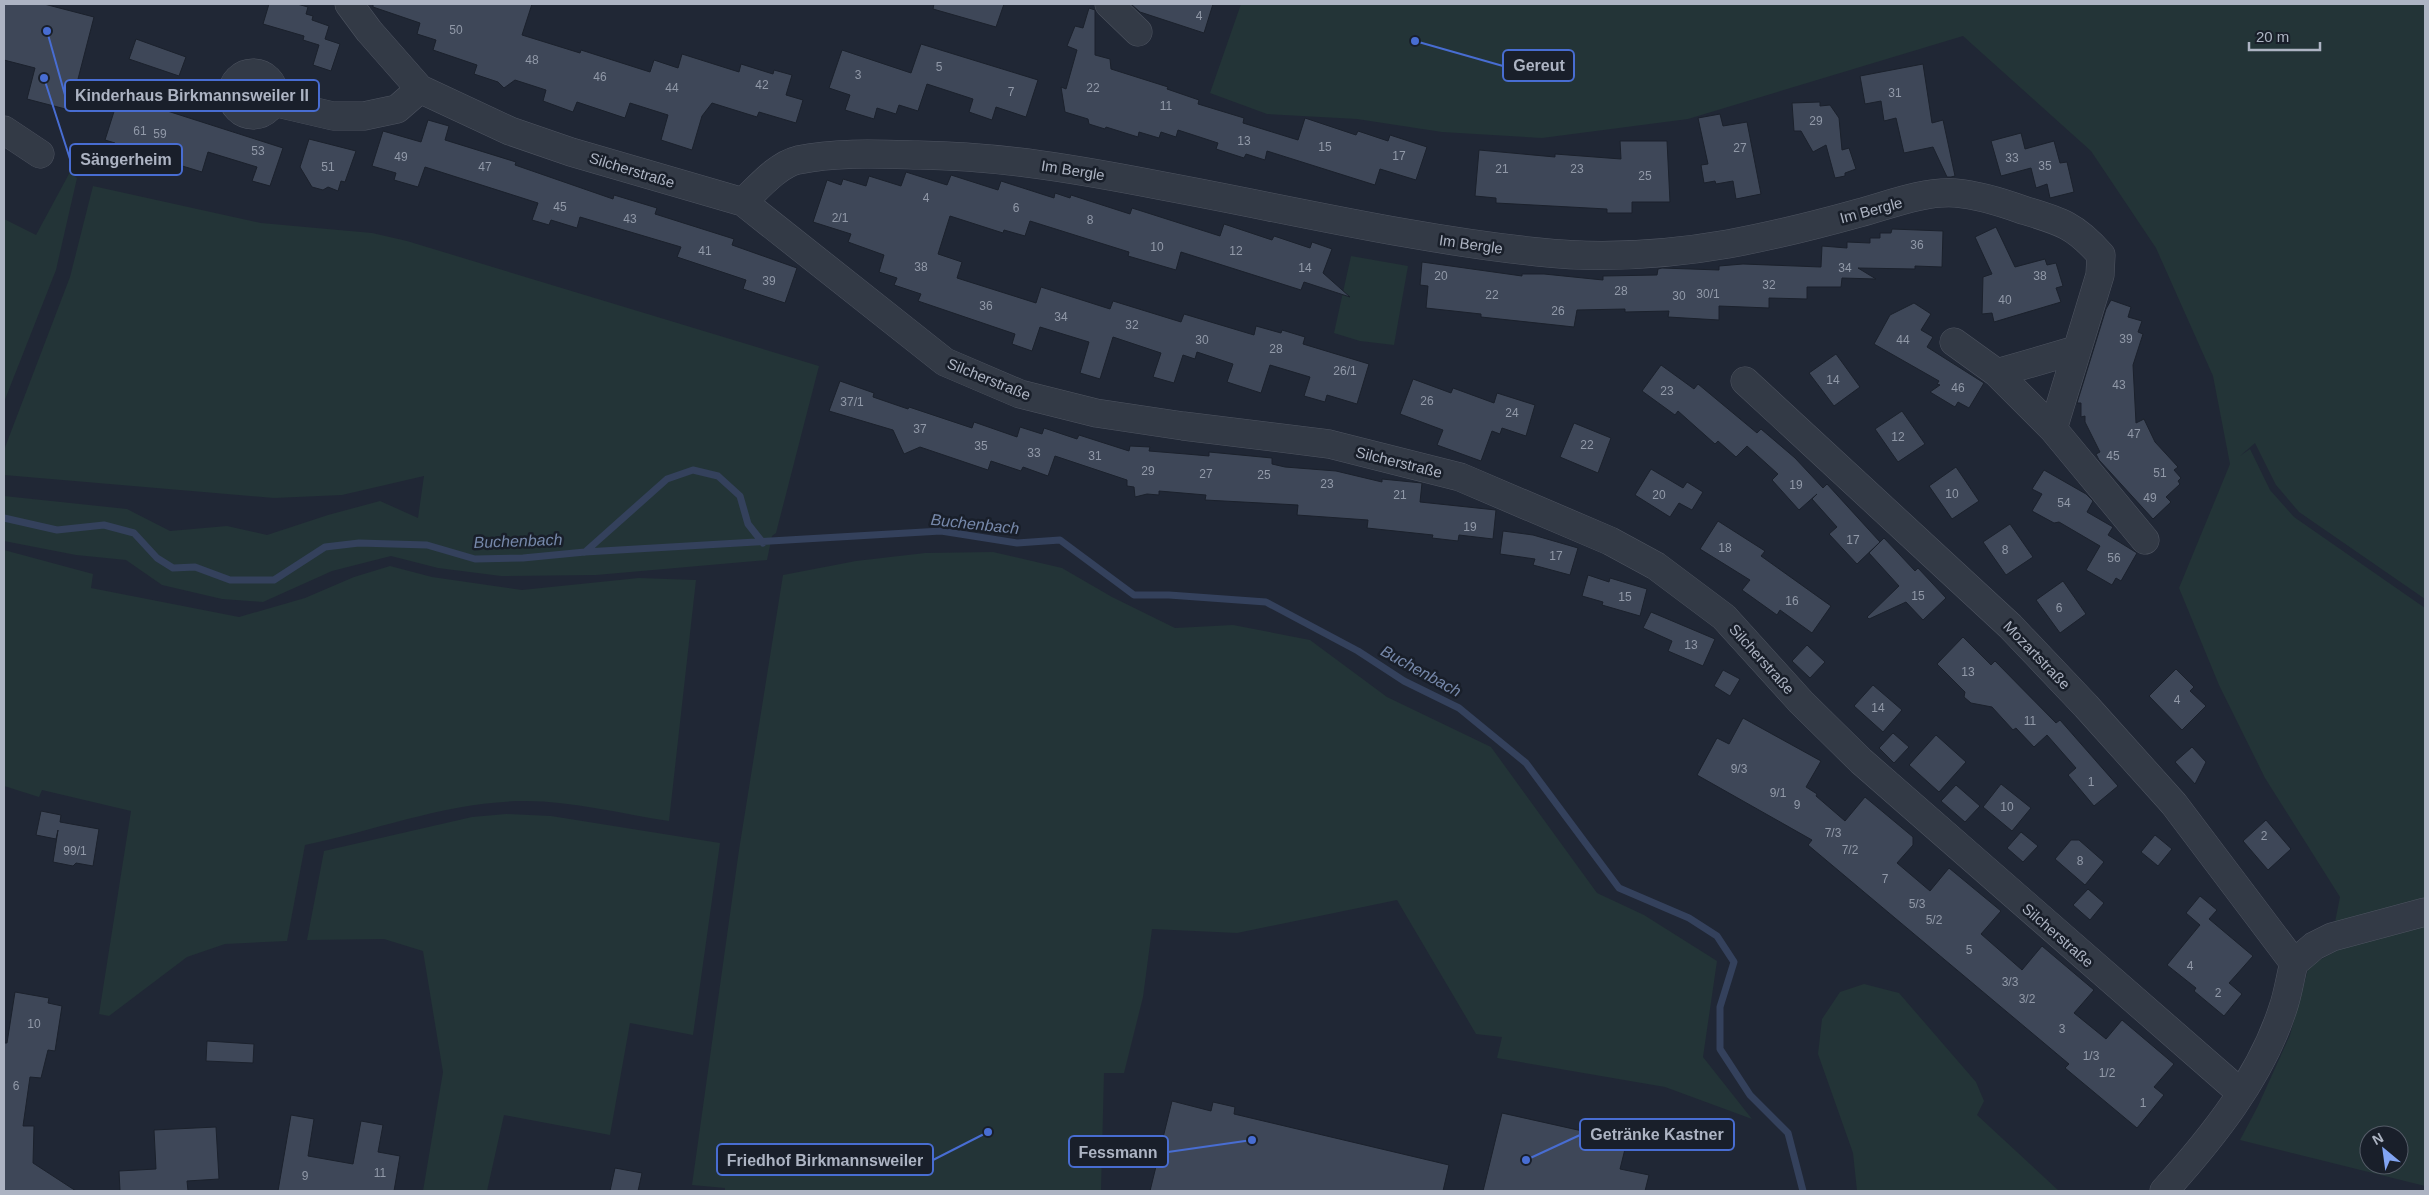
<svg xmlns="http://www.w3.org/2000/svg" width="2429" height="1195" viewBox="0 0 2429 1195" font-family="Helvetica,sans-serif">
<style>
.green{fill:#233437;fill-rule:evenodd}
.lines{fill:none;stroke-linecap:round;stroke-linejoin:round}
.stream{stroke:#34415c;stroke-width:7}
.building{fill:#3e4758;stroke:#1b212c}
.street-casing{stroke:#4e5461;stroke-width:29}
.street{stroke:#333a46;stroke-width:28}
.labels{text-anchor:middle;dominant-baseline:central;stroke-width:5;stroke-linejoin:round;paint-order:stroke}
.number-label{font-size:12px;fill:#9199a8}
.street-label{font-size:15px;fill:#adb4c3;stroke:#191f2a}
.water-label{font-size:16px;font-style:italic;fill:#7688aa;stroke:#191f2a}
.leader{fill:none;stroke:#486dd2;stroke-width:2}
.callout-dot{fill:#486dd2;stroke:#191f2a;stroke-width:2}
.callout{fill:#191f2a;stroke:#486dd2;stroke-width:2}
.callout-label{font-size:16px;text-anchor:middle;font-weight:bold;fill:#adb4c3}
</style>
<rect width="100%" height="100%" fill="#202735"/>
<path class="green" d="M1241,4H2425V599L2299,512L2276,485L2255,443L2240,456L2250,449L2270,490L2294,517L2425,608V910L2332,937L2340,897L2265,778L2219,685L2179,588L2230,464L2213,376L2156,248L2091,151L1963,36L1688,119L1542,138L1442,132L1357,119L1267,114L1210,93Z
M70,172L77,178L56,270L4,402V219L36,235Z
M93,186L261,223L372,233L407,241L819,366L776,533L772,536L767,560L596,575L501,576L438,568L391,556L332,571L263,602L222,599L162,585L126,560L76,555L4,541V496L127,509L170,531L227,526L267,535L328,515L380,501L418,518L424,476L342,495L274,498L4,475V450L70,277Z
M1351,256L1408,266L1394,345L1360,341L1334,333Z
M4,550L93,574L91,588L239,617L305,598L354,577L390,566L432,577L522,590L639,578L696,580L669,821C622,814 573,801 525,801C450,801 377,830 305,845L287,941L225,944L187,957L109,1016L99,1014L131,811L42,790L39,797L4,786Z
M993,552L1062,568L1112,597L1175,628L1233,625L1310,640L1387,697L1491,747L1597,893L1644,915L1717,961L1703,1057L1752,1119L1665,1087L1497,1058L1502,1037L1476,1034L1397,900L1237,933L1152,929L1143,997L1124,1073H1104L1101,1191H725V1188L692,1185L739,850L783,575L856,561L925,553Z
M506,814L551,816L720,843L693,1035L630,1023L610,1135L504,1115L487,1191H423L443,1072L423,951L384,939L307,940L324,851L472,817Z
M2425,921V1186L2240,1140L2258,1106L2290,1035L2309,966L2338,950L2417,926ZM2369,1135H2399V1165H2369Z
M1864,984L1899,993L1976,1082L1984,1101L1977,1115L2059,1191H1857L1853,1153L1818,1054L1822,1019L1840,992Z"/>
<g class="lines">
<path class="stream" d="M4,518L57,530L104,525L134,533L157,558L173,568L195,567L230,580H274L325,547L359,543L427,545L475,559L523,558L585,552L941,531L1017,543L1060,540L1134,595H1169L1266,602L1358,651L1404,681L1459,708L1526,763L1619,888L1689,918L1717,936L1734,962L1720,1007V1049L1750,1095L1788,1133L1803,1191
M585,552L667,479L693,470L718,476L740,496L748,524L763,543"/>
</g>
<path class="building" d="M4,4H44L94,17L78,79L85,81L77,112L27,99L35,68L4,60Z
M269,4H297L308,7L306,14L313,16L312,20L329,26L325,39L340,44L331,71L313,65L319,45L303,40L304,36L263,24Z
M373,4H532L522,35L580,53L581,50L650,72L654,60L678,68L682,54L739,72L741,64L773,74L774,70L792,75L786,95L803,100L796,123L759,112L757,117L712,103L702,116L692,150L661,140L668,115L630,103L625,118L577,102L573,112L543,101L546,90L515,80L504,88L498,82L474,74L477,65L433,50L436,40L417,34L420,23L373,7Z
M934,4H1004L996,27L933,9Z
M1131,4H1213L1204,33L1140,12Z
M1089,8L1095,10V55L1110,59L1111,69L1168,87L1167,89L1199,100L1198,104L1244,118L1243,123L1298,140L1305,118L1356,135L1358,131L1388,141L1390,135L1427,147L1416,180L1380,169L1375,185L1267,151L1265,160L1246,154L1244,158L1216,149L1218,143L1178,130L1176,137L1161,132L1159,138L1139,132L1138,137L1106,127L1105,129L1089,124L1088,119L1065,112L1061,87L1066,89L1077,50L1067,46L1075,26L1083,28Z
M136,39L186,57L179,76L129,59Z
M921,44L1038,80L1026,117L996,107L992,120L969,112L973,99L927,84L918,111L899,105L896,114L877,108L874,119L845,110L850,95L829,88L842,50L911,73Z
M1923,64L1932,123L1943,120L1955,176L1951,177H1947L1933,147L1904,153L1896,118L1884,121L1881,101L1865,104L1860,76Z
M118,99L157,111L158,108L283,148L270,186L252,181L257,167L208,152L202,172L143,154L141,157L113,148L115,143L105,140Z
M1820,102V106L1830,105L1839,118L1842,150L1849,148L1856,169L1845,173V176L1835,178L1826,145L1813,152L1801,131H1794L1792,103Z
M1720,114L1723,126L1747,122L1761,194L1736,199L1733,181L1716,184L1715,181L1704,183L1701,165L1708,164L1698,118Z
M428,120L449,126L445,140L516,162L515,165L613,199L614,195L657,208L655,214L734,239L732,245L797,268L785,303L743,289L746,280L677,257L681,247L580,217L577,228L551,220L549,225L532,220L538,203L425,167L418,187L394,180L396,173L372,166L383,131L421,142Z
M2021,133L2025,149L2054,141L2060,163L2067,162L2074,192L2050,198L2047,184L2036,188L2031,168L2001,176L1991,141Z
M309,139L356,151L345,182L341,181L338,191L328,187L323,190L312,187L300,167Z
M1620,141H1667L1670,202H1632V213H1607V209L1496,203V198L1475,196L1479,150L1555,157V154L1621,159Z
M906,172L947,185L951,175L998,190L1001,181L1054,198L1055,193L1070,198L1071,195L1130,214L1132,208L1220,236L1224,224L1272,240L1274,236L1310,248L1312,242L1332,249L1323,273L1350,297L1304,282L1301,290L1181,252L1176,270L1128,256L1129,252L1030,221L1025,236L1004,230L1003,233L950,216L938,254L962,262L957,278L1036,303L1041,287L1110,309L1113,301L1181,322L1184,314L1254,335L1256,326L1281,333L1282,330L1305,337L1303,344L1369,364L1357,404L1327,395L1325,402L1304,396L1310,377L1270,365L1261,393L1227,382L1233,364L1197,352L1195,359L1183,355L1174,383L1153,377L1161,353L1113,337L1100,379L1080,373L1089,342L1040,327L1032,351L1012,344L1015,334L918,301L921,294L894,285L897,278L879,272L884,255L848,242L851,234L813,222L827,180L841,185L843,179L866,186L869,176L901,186Z
M1996,227L2015,267L2045,259L2047,265L2056,263L2063,286L2056,288L2061,302L1994,322L1992,313L1982,314L1983,277L1992,274L1975,237Z
M1892,229L1943,231L1942,267L1915,266V269L1858,268L1876,279L1842,278L1841,287H1807V299L1769,298V308L1719,306V320L1668,317L1669,311L1625,312V309L1577,310L1574,327L1481,317V314L1426,308L1428,286L1420,285L1422,262L1522,276V274H1544L1603,280V276L1657,275L1658,269L1662,268L1719,270V266L1743,264L1821,267L1822,246L1847,248V242L1870,243V238H1880V233H1891Z
M2111,300L2131,307L2128,317L2142,321L2138,332L2143,334L2133,365L2136,423L2144,419L2155,442L2178,467L2174,470L2181,478L2178,481L2180,484L2166,497L2171,502L2153,519L2099,460L2096,454L2100,452L2085,422V416L2081,417V403H2077L2106,309Z
M1914,303L1931,314L1921,330L1933,337L1927,347L1984,383L1969,408L1958,402L1955,407L1930,392L1940,385L1937,384L1939,381L1874,344L1890,315Z
M1836,354L1860,387L1834,406L1809,373Z
M1661,365L1694,389L1698,384L1757,433L1761,429L1795,458L1823,488L1827,484L1880,542L1857,564L1829,534L1837,527L1812,499L1817,494L1799,510L1772,480L1778,474L1747,446L1736,457L1718,441L1715,444L1678,411L1675,415L1642,391Z
M1413,379L1451,393L1453,388L1494,403L1497,393L1535,405L1526,436L1502,428L1500,434L1492,431L1481,461L1437,445L1443,430L1400,414Z
M840,381L874,393L873,397L908,409L909,407L972,428L974,422L1017,437L1020,427L1042,434L1044,428L1077,439L1079,435L1129,451L1130,446L1150,447L1149,451L1186,454L1209,456V452L1272,458V464L1285,467L1336,471L1382,482V479L1422,483L1420,502L1496,510L1493,539L1459,535L1458,541L1432,538L1433,535L1367,528L1368,520L1297,515L1298,505L1205,500L1206,495L1159,491V495L1147,494L1135,497L1134,487L1127,486V480L1055,456L1048,476L1023,467L1021,471L991,461L988,470L920,447L904,454L893,430L829,411Z
M1902,411L1925,444L1898,462L1875,429Z
M1574,423L1611,438L1598,473L1560,457Z
M1956,467L1979,501L1952,519L1929,486Z
M1651,469L1683,488L1687,482L1703,492L1692,510L1679,503L1670,517L1635,495Z
M2044,470L2086,494L2093,501L2087,512L2113,527L2108,535L2137,553L2121,581L2116,578L2112,585L2086,570L2100,546L2059,522L2054,523L2032,511L2042,494L2032,489Z
M1718,521L1765,551L1761,556L1831,606L1812,633L1780,610L1777,615L1742,590L1750,580L1700,549Z
M2010,524L2033,557L2006,575L1983,542Z
M1503,531L1533,535L1578,548L1570,575L1533,565L1535,559L1500,554Z
M1884,538L1915,571L1918,568L1946,598L1923,620L1906,602L1869,619L1867,617L1899,586L1869,553Z
M1588,575L1609,582L1610,578L1647,589L1640,616L1602,605L1603,602L1582,596Z
M2063,581L2086,614L2060,633L2036,600Z
M1651,612L1715,639L1703,666L1668,651L1672,641L1643,628Z
M1963,637L1991,665L1995,661L2056,723L2060,720L2118,786L2094,806L2068,775L2076,768L2047,735L2034,747L2016,728L2013,730L1992,707L1971,703L1964,697L1965,692L1937,664Z
M1807,645L1825,662L1810,678L1792,661Z
M2176,669L2194,687L2190,691L2206,706L2182,730L2149,696Z
M1723,670L1740,679L1730,696L1714,686Z
M1873,685L1902,710L1883,732L1854,706Z
M1743,718L1821,761L1806,787L1817,794L1816,796L1845,821L1865,797L1913,837V845L1897,863L1930,891L1949,868L2001,911L1981,934L2022,970L2042,946L2094,990L2074,1013L2106,1039L2122,1020L2174,1064L2154,1087L2164,1095L2137,1128L2065,1068L2069,1064L1808,845L1812,840L1697,775L1717,738L1729,744Z
M1893,733L1909,747L1894,763L1879,748Z
M1936,735L1966,762L1939,792L1909,765Z
M2192,747L2206,762L2195,784L2175,762Z
M2001,784L2031,808L2012,831L1983,807Z
M1956,785L1980,806L1965,822L1941,801Z
M41,811L61,815L60,822L99,829L93,866L76,863L73,866L53,862L58,830L56,839L36,835Z
M2266,820L2291,849L2268,870L2243,841Z
M2021,832L2038,846L2023,862L2007,848Z
M2155,835L2172,849L2158,866L2141,852Z
M2071,840H2079L2104,862L2085,885L2055,859Z
M2088,889L2104,903L2090,920L2073,905Z
M2200,896L2217,910L2209,919L2253,956L2229,983L2242,994L2224,1016L2194,991L2196,988L2167,965L2200,925L2186,913Z
M15,992L49,998L48,1003L62,1006L55,1051L48,1050L41,1078L30,1077L23,1126H34L33,1163L76,1191H4V1043H7Z
M207,1041L254,1044L253,1063L206,1061Z
M1172,1101L1211,1111L1213,1102L1235,1107L1234,1114L1449,1165L1443,1191H1150Z
M1502,1113L1627,1141L1620,1169L1649,1175L1645,1191H1483Z
M291,1115L314,1119L308,1156L353,1164L361,1121L383,1125L378,1152L400,1156L394,1191H278Z
M216,1127L219,1179L187,1181L188,1191H120L119,1171L156,1169L154,1130Z
M615,1168L642,1173L638,1191H610Z"/>
<g class="lines">
<defs>
<path id="street" d="M349,4L369,31L420,89L510,131L571,152L743,202L945,362L1020,394L1096,413L1183,426L1329,444L1460,477L1610,541L1656,566L1724,617L1801,702L1861,761L2241,1093
M1109,4L1138,32
M232 94a21 21 0 1 1 42 0a21 21 0 1 1-42 0Z
M273,102L333,116H364L397,109L420,89
M4,130L40,154
M743,202C758,188 777,165 798,160C837,152 879,154 918,155C1001,156 1081,170 1163,186C1287,209 1412,239 1538,252C1602,259 1665,255 1728,244C1772,236 1816,225 1859,213C1889,205 1923,191 1955,193C1979,195 2001,202 2023,210C2060,221 2075,225 2101,255L2100,275L2053,429
M1954,342L1997,373L2053,429L2145,540
M1997,373L2076,350
M1745,381L2010,626L2086,706L2174,804L2294,963
M2294,963L2314,946L2332,937L2425,912
M2164,1191C2212,1138 2261,1077 2283,1008C2288,994 2290,978 2294,963"/>
</defs>
<use href="#street" class="street-casing"/>
<use href="#street" class="street"/>
</g>
<g class="labels">
<g class="number-label">
<text x="1199" y="16">4</text>
<text x="456" y="30">50</text>
<text x="532" y="60">48</text>
<text x="939" y="67">5</text>
<text x="858" y="75">3</text>
<text x="600" y="77">46</text>
<text x="762" y="85">42</text>
<text x="672" y="88">44</text>
<text x="1093" y="88">22</text>
<text x="1011" y="92">7</text>
<text x="1895" y="93">31</text>
<text x="1166" y="106">11</text>
<text x="1816" y="121">29</text>
<text x="140" y="131">61</text>
<text x="160" y="134">59</text>
<text x="1244" y="141">13</text>
<text x="1325" y="147">15</text>
<text x="1740" y="148">27</text>
<text x="258" y="151">53</text>
<text x="1399" y="156">17</text>
<text x="401" y="157">49</text>
<text x="2012" y="158">33</text>
<text x="2045" y="166">35</text>
<text x="328" y="167">51</text>
<text x="485" y="167">47</text>
<text x="1502" y="169">21</text>
<text x="1577" y="169">23</text>
<text x="1645" y="176">25</text>
<text x="926" y="198">4</text>
<text x="560" y="207">45</text>
<text x="1016" y="208">6</text>
<text x="840" y="218">2/1</text>
<text x="630" y="219">43</text>
<text x="1090" y="220">8</text>
<text x="1917" y="245">36</text>
<text x="1157" y="247">10</text>
<text x="705" y="251">41</text>
<text x="1236" y="251">12</text>
<text x="921" y="267">38</text>
<text x="1305" y="268">14</text>
<text x="1845" y="268">34</text>
<text x="1441" y="276">20</text>
<text x="2040" y="276">38</text>
<text x="769" y="281">39</text>
<text x="1769" y="285">32</text>
<text x="1621" y="291">28</text>
<text x="1708" y="294">30/1</text>
<text x="1492" y="295">22</text>
<text x="1679" y="296">30</text>
<text x="2005" y="300">40</text>
<text x="986" y="306">36</text>
<text x="1558" y="311">26</text>
<text x="1061" y="317">34</text>
<text x="1132" y="325">32</text>
<text x="2126" y="339">39</text>
<text x="1202" y="340">30</text>
<text x="1903" y="340">44</text>
<text x="1276" y="349">28</text>
<text x="1345" y="371">26/1</text>
<text x="1833" y="380">14</text>
<text x="2119" y="385">43</text>
<text x="1958" y="388">46</text>
<text x="1667" y="391">23</text>
<text x="1427" y="401">26</text>
<text x="852" y="402">37/1</text>
<text x="1512" y="413">24</text>
<text x="920" y="429">37</text>
<text x="2134" y="434">47</text>
<text x="1898" y="437">12</text>
<text x="1587" y="445">22</text>
<text x="981" y="446">35</text>
<text x="1034" y="453">33</text>
<text x="1095" y="456">31</text>
<text x="2113" y="456">45</text>
<text x="1148" y="471">29</text>
<text x="2160" y="473">51</text>
<text x="1206" y="474">27</text>
<text x="1264" y="475">25</text>
<text x="1327" y="484">23</text>
<text x="1796" y="485">19</text>
<text x="1952" y="494">10</text>
<text x="1400" y="495">21</text>
<text x="1659" y="495">20</text>
<text x="2150" y="498">49</text>
<text x="2064" y="503">54</text>
<text x="1470" y="527">19</text>
<text x="1853" y="540">17</text>
<text x="1725" y="548">18</text>
<text x="2005" y="550">8</text>
<text x="1556" y="556">17</text>
<text x="2114" y="558">56</text>
<text x="1918" y="596">15</text>
<text x="1625" y="597">15</text>
<text x="1792" y="601">16</text>
<text x="2059" y="608">6</text>
<text x="1691" y="645">13</text>
<text x="1968" y="672">13</text>
<text x="2177" y="700">4</text>
<text x="1878" y="708">14</text>
<text x="2030" y="721">11</text>
<text x="1739" y="769">9/3</text>
<text x="2091" y="782">1</text>
<text x="1778" y="793">9/1</text>
<text x="1797" y="805">9</text>
<text x="2007" y="807">10</text>
<text x="1833" y="833">7/3</text>
<text x="2264" y="836">2</text>
<text x="1850" y="850">7/2</text>
<text x="75" y="851">99/1</text>
<text x="2080" y="861">8</text>
<text x="1885" y="879">7</text>
<text x="1917" y="904">5/3</text>
<text x="1934" y="920">5/2</text>
<text x="1969" y="950">5</text>
<text x="2190" y="966">4</text>
<text x="2010" y="982">3/3</text>
<text x="2218" y="993">2</text>
<text x="2027" y="999">3/2</text>
<text x="34" y="1024">10</text>
<text x="2062" y="1029">3</text>
<text x="2091" y="1056">1/3</text>
<text x="2107" y="1073">1/2</text>
<text x="16" y="1086">6</text>
<text x="2143" y="1103">1</text>
<text x="380" y="1173">11</text>
<text x="305" y="1176">9</text>
</g>
<g class="street-label">
<text transform="translate(632 170) rotate(17)">Silcherstraße</text>
<text transform="translate(1073 170) rotate(9)">Im Bergle</text>
<text transform="translate(1871 210) rotate(-15)">Im Bergle</text>
<text transform="translate(1471 244) rotate(8)">Im Bergle</text>
<text transform="translate(989 379) rotate(22)">Silcherstraße</text>
<text transform="translate(1399 462) rotate(14)">Silcherstraße</text>
<text transform="translate(2037 655) rotate(46)">Mozartstraße</text>
<text transform="translate(1762 659) rotate(48)">Silcherstraße</text>
<text transform="translate(2058 935) rotate(41)">Silcherstraße</text>
</g>
<g class="water-label">
<text transform="translate(975 524) rotate(6)">Buchenbach</text>
<text transform="translate(518 541) rotate(-2)">Buchenbach</text>
<text transform="translate(1421 671) rotate(29)">Buchenbach</text>
</g>
</g>
<path class="leader" d="M1415 41L1503 66M47 31L65 95M44 78L70 159M1526 1160L1580 1135M1252 1140L1168 1152M988 1132L933 1160"/>
<g class="callout-dot">
<circle cx="1415" cy="41" r="5"/>
<circle cx="47" cy="31" r="5"/>
<circle cx="44" cy="78" r="5"/>
<circle cx="1526" cy="1160" r="5"/>
<circle cx="1252" cy="1140" r="5"/>
<circle cx="988" cy="1132" r="5"/>
</g>
<g class="callout">
<rect x="1503" y="50" width="71" height="31" rx="5"/>
<rect x="65" y="80" width="254" height="31" rx="5"/>
<rect x="70" y="144" width="112" height="31" rx="5"/>
<rect x="1580" y="1119" width="154" height="31" rx="5"/>
<rect x="1069" y="1136" width="99" height="31" rx="5"/>
<rect x="717" y="1144" width="216" height="31" rx="5"/>
</g>
<g class="callout-label">
<text x="1539" y="71">Gereut</text>
<text x="192" y="101">Kinderhaus Birkmannsweiler II</text>
<text x="126" y="165">Sängerheim</text>
<text x="1657" y="1140">Getränke Kastner</text>
<text x="1118" y="1158">Fessmann</text>
<text x="825" y="1166">Friedhof Birkmannsweiler</text>
</g>
<rect width="2429" height="1195" fill="none" stroke="#adb4c3" stroke-width="10"/>
<g transform="translate(2384 1150) rotate(331)"><circle r="24" fill="#191f2a" stroke="#545b67"/>
<path d="M0-4L9 19L0 12L-9 19Z" fill="#82a5f3"/>
<text y="-8" font-size="14" font-weight="bold" text-anchor="middle" fill="#adb4c3">N</text>
</g>
<path d="M2249 42v8h71v-8" fill="none" stroke="#adb4c3" stroke-width="2.5"/>
<text x="2256" y="42" font-size="15" fill="#adb4c3" stroke="#191f2a" stroke-width="4" paint-order="stroke">20 m</text>
</svg>
